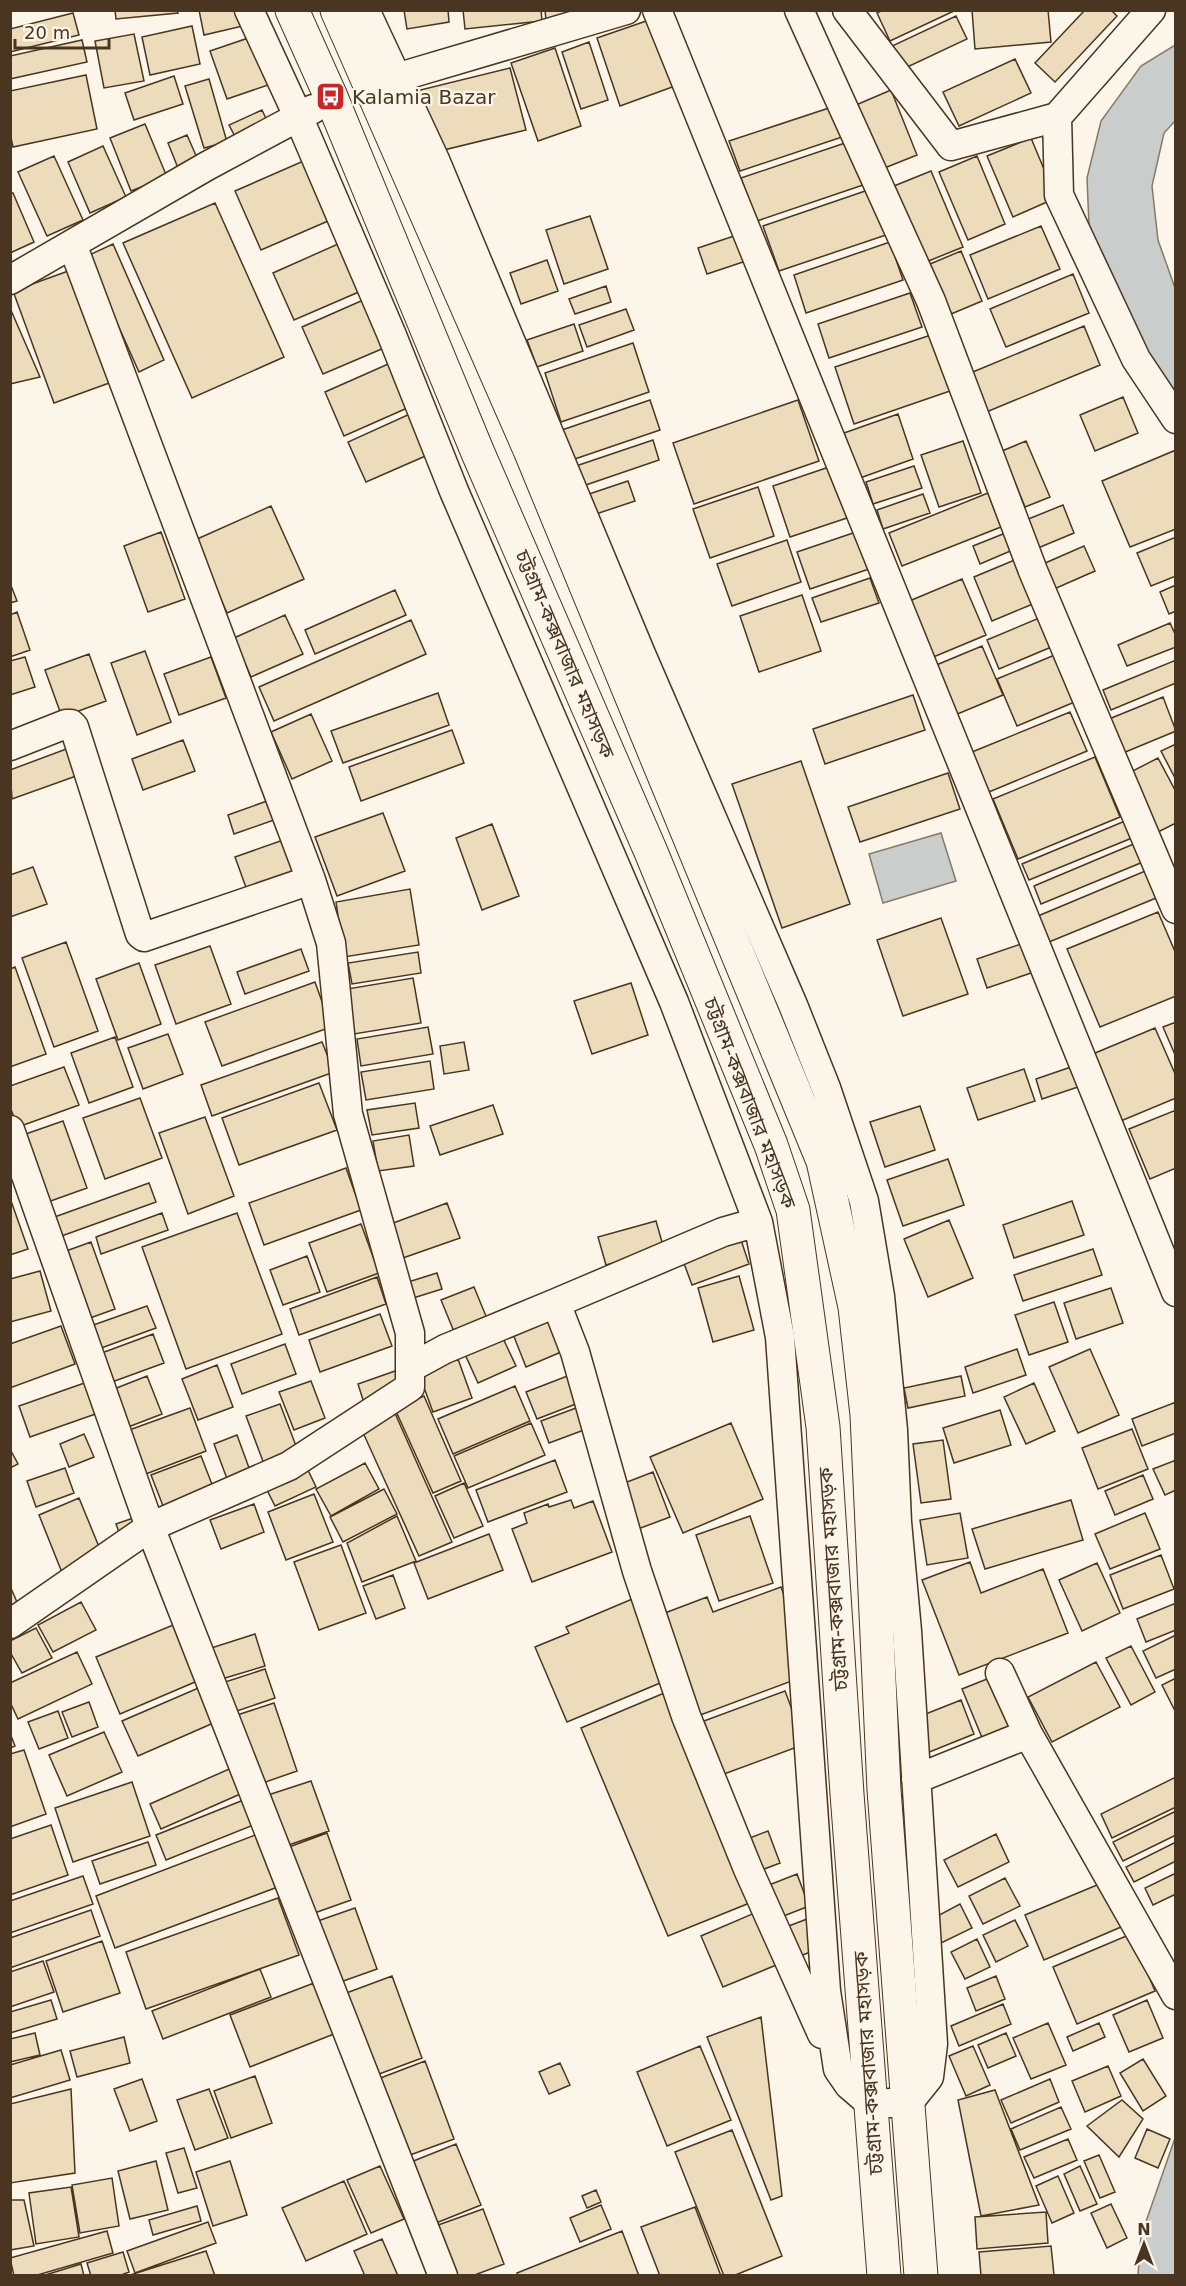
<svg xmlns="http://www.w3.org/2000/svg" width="1186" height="2286" viewBox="0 0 1186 2286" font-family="'DejaVu Sans','Noto Sans Bengali',sans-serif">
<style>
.water{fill:#c9cecd;stroke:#887966;stroke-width:1.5}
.building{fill:#ecdcbc;stroke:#4a3520;stroke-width:1.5}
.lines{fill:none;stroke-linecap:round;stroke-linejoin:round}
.minor-casing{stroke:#4a3520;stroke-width:31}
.trunk-casing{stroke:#4a3520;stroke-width:35}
.minor{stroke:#fbf6e9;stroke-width:28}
.trunk{stroke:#fbf6e9;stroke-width:33}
.labels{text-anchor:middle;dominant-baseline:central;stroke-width:4.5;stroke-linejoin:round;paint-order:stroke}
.poi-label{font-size:20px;fill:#4a3520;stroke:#fbf6e9;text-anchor:start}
.street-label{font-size:20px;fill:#4a3520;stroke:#fbf6e9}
</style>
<rect width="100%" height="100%" fill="#fbf6e9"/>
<path class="water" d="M1175,45V121L1164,133L1152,186L1158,240L1175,288V398L1128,323L1089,226L1087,178L1101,121L1141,66Z
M941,833L956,881L883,903L869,854Z
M1175,2138V2275H1138L1141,2236Z"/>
<path class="building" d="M115,10H177L178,13L116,19Z
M199,10H240L247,25L204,35Z
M404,10H448L449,22L407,29Z
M463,10H541L542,21L465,29Z
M545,10H598L546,20Z
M883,10H956L890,41L877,13Z
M972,10H1048L1051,42L975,49Z
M1085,10H1111L1117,16L1055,82L1035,63Z
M73,13L79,35L10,52V29Z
M956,16L967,39L901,70L890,47Z
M652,19L675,86L620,106L597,38Z
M192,26L200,64L150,75L142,37Z
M134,34L144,81L104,88L95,41Z
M257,35L274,83L227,99L210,51Z
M82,40L87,62L10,79V56Z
M589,42L608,100L581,109L562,52Z
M555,48L581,126L538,141L511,63Z
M1015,59L1031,93L959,126L943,92Z
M510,68L526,130L419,156L404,94Z
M86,75L97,129L13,147L10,133V91Z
M174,76L183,104L134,120L125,93Z
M209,79L227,142L204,148L185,86Z
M891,90L917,155L882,169L856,105Z
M835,106L845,136L740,171L729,141Z
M262,110L269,125L237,140L229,125Z
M145,124L167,177L131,191L110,138Z
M187,135L198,160L178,168L168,143Z
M1031,138L1056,198L1013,217L987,156Z
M851,141L866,184L757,221L741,178Z
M103,146L126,197L90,213L68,162Z
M54,156L83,220L47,236L18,172Z
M315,156L342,215L261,250L235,191Z
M977,156L1005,224L968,240L939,172Z
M931,171L963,247L926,262L894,186Z
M871,189L886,235L779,271L763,226Z
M13,193L34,242L10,253V194Z
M215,203L284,357L192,398L123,243Z
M590,216L608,269L564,284L546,230Z
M1041,226L1060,269L988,299L970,255Z
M737,235L746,261L707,274L698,248Z
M347,240L368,288L294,320L273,273Z
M890,242L903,280L806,313L794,275Z
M113,244L164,360L139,372L87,256Z
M961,251L982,301L944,317L923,267Z
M547,260L558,291L521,304L510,273Z
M71,270L112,382L54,403L13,291Z
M1073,274L1089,313L1006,347L990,309Z
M606,286L611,302L575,314L569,299Z
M910,293L922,327L829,358L818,324Z
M370,297L391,345L323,374L302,327Z
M10,308L40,377L10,384Z
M626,309L634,330L587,347L579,325Z
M574,324L583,351L537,367L527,340Z
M1084,326L1100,365L984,413L968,374Z
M931,335L950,391L854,424L835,367Z
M633,343L649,392L561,422L545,373Z
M395,361L414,405L344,436L325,392Z
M1123,397L1138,433L1095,451L1080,415Z
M650,400L660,430L563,463L553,433Z
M798,400L819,461L694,504L673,443Z
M412,413L430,454L366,482L348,442Z
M898,414L913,459L860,478L844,433Z
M653,440L659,460L577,488L570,468Z
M963,441L981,493L939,507L921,455Z
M1026,441L1050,497L1025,507L1002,451Z
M1176,450V529L1130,547L1102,481Z
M914,466L922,488L873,504L866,482Z
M829,467L847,518L790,537L773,486Z
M628,481L635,501L590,516L583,496Z
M758,487L774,536L710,558L693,509Z
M988,493L1001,527L902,566L889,533Z
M923,494L930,513L883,529L877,510Z
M1063,505L1074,533L1038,548L1026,520Z
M271,506L304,579L227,613L195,540Z
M161,532L185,599L148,612L124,546Z
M856,532L869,569L810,589L797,552Z
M1008,532L1015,549L980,564L973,546Z
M1176,537V576L1151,586L1137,553Z
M787,540L801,582L732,606L717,564Z
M1084,546L1095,571L1054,589L1043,564Z
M1017,559L1035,603L992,621L974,577Z
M870,578L879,603L821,622L812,598Z
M962,579L986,635L931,658L907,602Z
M10,583L17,601L10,603Z
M1176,585V611L1169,614L1160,592Z
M395,590L406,615L315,654L305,630Z
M802,595L821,651L759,672L740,616Z
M17,612L30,650L10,657V615Z
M285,615L303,654L251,677L234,638Z
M1044,616L1056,645L999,669L987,640Z
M411,620L426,654L274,721L259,687Z
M1170,623L1176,636V647L1127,666L1118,645Z
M982,646L1003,695L955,715L934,666Z
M145,651L171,722L137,735L111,663Z
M89,654L106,701L62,717L45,670Z
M1057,654L1077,701L1017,726L997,679Z
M25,657L35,687L10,695V661Z
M211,657L226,698L179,715L164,674Z
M1176,660V683L1111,710L1103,690Z
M438,693L449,725L343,763L331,731Z
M913,695L925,730L825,764L813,729Z
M1163,697L1176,731L1123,753L1109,719Z
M1070,712L1087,751L989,792L972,752Z
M311,714L332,761L292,779L271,732Z
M452,730L464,763L361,801L349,767Z
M183,740L195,771L143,790L132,759Z
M1176,744V780L1161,751Z
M69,748L79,775L12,799L10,770Z
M1095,757L1120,817L1018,859L993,799Z
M1158,758L1176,792V823L1154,834L1123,776Z
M801,761L850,904L782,928L732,784Z
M948,773L960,809L860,842L848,807Z
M267,801L274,820L234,834L228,815Z
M383,813L405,871L337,896L315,837Z
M1125,821L1132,838L1029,880L1022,864Z
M492,824L519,896L482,910L456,838Z
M289,838L302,874L248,893L235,857Z
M1136,843L1143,862L1041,904L1034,886Z
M33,867L47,904L10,917V875Z
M1150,869L1161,896L1049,942L1038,916Z
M410,889L419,945L344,957L336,902Z
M1158,912L1176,954V996L1100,1027L1067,949Z
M941,918L968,994L903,1016L877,940Z
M66,942L98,1031L54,1047L22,958Z
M1021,944L1031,973L987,988L977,959Z
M210,946L231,1004L176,1024L155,965Z
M301,949L309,971L245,994L237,972Z
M418,952L421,973L352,984L348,963Z
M139,963L161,1024L118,1040L96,979Z
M15,967L46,1054L10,1067V969Z
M413,978L421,1023L354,1034L347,989Z
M315,982L331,1027L222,1066L205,1022Z
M631,983L648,1035L592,1054L574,1001Z
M1176,1022V1057L1163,1027Z
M428,1027L433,1054L361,1066L357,1039Z
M1155,1028L1176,1076V1098L1116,1123L1088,1056Z
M168,1034L183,1074L143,1089L128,1048Z
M115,1037L133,1087L89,1103L71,1053Z
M322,1042L334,1072L212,1116L201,1085Z
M464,1042L469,1070L444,1074L440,1046Z
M430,1061L434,1089L366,1100L361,1072Z
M64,1067L79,1105L18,1127L10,1107V1086Z
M1071,1067L1078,1087L1042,1099L1036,1079Z
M1024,1069L1035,1101L978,1120L967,1088Z
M319,1083L337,1130L239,1165L222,1118Z
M140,1098L162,1158L105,1179L83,1118Z
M415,1103L419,1128L372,1135L367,1110Z
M493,1105L503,1134L440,1155L430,1126Z
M920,1106L935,1150L885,1167L870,1122Z
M1176,1110V1168L1150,1179L1129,1129Z
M205,1117L234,1196L188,1214L159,1133Z
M63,1121L87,1188L45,1203L20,1136Z
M409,1135L414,1166L378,1171L373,1141Z
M948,1159L964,1205L903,1226L887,1180Z
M346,1168L361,1210L264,1245L249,1203Z
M149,1183L156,1202L56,1238L49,1219Z
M10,1198L28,1249L10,1255Z
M1072,1201L1084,1235L1014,1258L1003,1225Z
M447,1203L460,1238L400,1259L388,1225Z
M162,1213L168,1230L101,1254L96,1237Z
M237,1213L282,1334L186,1369L142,1247Z
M949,1220L973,1278L928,1297L904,1239Z
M656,1221L664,1249L606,1265L598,1237Z
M361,1224L379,1273L327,1292L309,1243Z
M740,1237L749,1264L692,1285L682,1258Z
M91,1242L115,1309L79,1322L55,1255Z
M1093,1249L1102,1275L1023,1301L1014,1275Z
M307,1256L320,1292L283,1305L270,1270Z
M40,1271L51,1311L10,1322V1279Z
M437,1273L442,1289L410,1299L405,1283Z
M739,1276L754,1330L713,1342L698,1288Z
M377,1277L386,1304L299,1335L290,1309Z
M474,1287L488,1321L455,1334L441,1300Z
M1111,1288L1123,1323L1076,1339L1064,1303Z
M1054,1302L1068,1342L1029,1355L1015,1315Z
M147,1306L156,1328L93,1351L85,1328Z
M543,1309L561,1352L526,1367L509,1324Z
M380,1314L392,1346L320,1372L309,1340Z
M61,1326L75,1364L10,1388V1344Z
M153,1334L164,1363L101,1386L91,1357Z
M501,1334L516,1366L478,1383L464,1352Z
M285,1344L296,1374L242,1394L231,1364Z
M1017,1349L1026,1375L973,1393L965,1367Z
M1090,1349L1119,1415L1078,1433L1049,1367Z
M458,1359L472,1398L433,1412L419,1374Z
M217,1365L233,1407L198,1420L182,1379Z
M398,1370L405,1388L364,1403L358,1384Z
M570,1375L581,1402L537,1419L526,1392Z
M147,1376L162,1414L123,1429L109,1391Z
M961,1376L965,1396L908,1408L904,1388Z
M93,1380L104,1411L30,1437L19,1406Z
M311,1381L325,1418L294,1430L279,1392Z
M1034,1383L1055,1431L1026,1444L1004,1397Z
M515,1386L530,1421L453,1454L438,1419Z
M424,1396L461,1481L433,1493L395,1409Z
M1176,1402V1433L1142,1446L1132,1419Z
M280,1404L298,1451L264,1464L246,1416Z
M584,1405L592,1427L549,1443L541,1421Z
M190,1408L206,1451L138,1477L121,1433Z
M1000,1410L1011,1445L954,1463L943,1428Z
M394,1411L452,1542L419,1556L360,1426Z
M531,1423L545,1455L468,1488L454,1456Z
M731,1423L763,1499L683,1533L650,1457Z
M1132,1429L1148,1469L1098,1489L1082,1448Z
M84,1434L94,1457L69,1467L60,1444Z
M237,1435L252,1476L229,1484L214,1444Z
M943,1440L951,1499L921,1503L913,1444Z
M10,1449L18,1464L10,1468Z
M201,1456L215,1492L165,1511L151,1475Z
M555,1460L567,1492L488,1522L476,1490Z
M1176,1460V1490L1165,1495L1153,1469Z
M365,1463L379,1489L331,1516L316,1489Z
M306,1466L316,1487L275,1506L265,1486Z
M65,1468L74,1493L36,1507L27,1481Z
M653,1472L670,1517L638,1529L622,1484Z
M1143,1475L1153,1499L1115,1515L1105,1491Z
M464,1483L483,1526L454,1538L435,1496Z
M384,1489L397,1514L343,1542L330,1517Z
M314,1494L333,1542L286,1560L268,1512Z
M79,1498L104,1559L63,1575L39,1515Z
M571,1500L574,1508L593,1501L612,1552L532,1582L512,1529L527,1523L524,1513L548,1504L549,1507Z
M1071,1500L1083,1540L985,1569L972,1529Z
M254,1504L264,1532L221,1549L210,1520Z
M960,1513L968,1558L927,1565L920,1520Z
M1145,1513L1160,1549L1110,1569L1095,1534Z
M139,1516L120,1535L116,1524Z
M397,1516L416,1561L362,1582L347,1543Z
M750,1516L773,1583L719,1601L696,1535Z
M489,1534L503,1570L428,1599L414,1563Z
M341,1545L366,1613L319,1630L294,1562Z
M1161,1555L1174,1589L1123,1609L1110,1575Z
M970,1562L981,1593L1043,1569L1068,1633L959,1675L922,1580Z
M1097,1563L1120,1613L1082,1631L1059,1580Z
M393,1575L405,1608L376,1619L363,1586Z
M10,1586L20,1609L10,1613Z
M781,1587L813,1673L695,1717L657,1616L707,1597L713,1612Z
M637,1597L672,1678L567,1722L535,1647L569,1633L566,1627Z
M81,1602L96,1630L53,1652L38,1625Z
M1176,1603V1630L1146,1642L1137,1619Z
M178,1623L202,1679L120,1714L96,1657Z
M36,1628L52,1658L22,1673L10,1652V1641Z
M255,1634L265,1666L215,1681L205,1650Z
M1176,1635V1669L1156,1678L1143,1651Z
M1131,1646L1155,1692L1131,1705L1106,1658Z
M77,1652L92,1684L18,1719L10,1702V1683Z
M1096,1662L1120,1707L1052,1742L1028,1697Z
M265,1669L275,1698L228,1714L219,1684Z
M997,1675L1017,1727L983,1740L962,1689Z
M1176,1678V1713L1162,1685Z
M203,1686L218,1721L138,1756L122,1721Z
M669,1691L757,1900L668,1936L581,1728Z
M785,1691L805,1744L724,1774L704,1721Z
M961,1700L974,1734L922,1755L908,1721Z
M89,1702L98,1727L72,1737L62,1712Z
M274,1703L297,1771L254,1786L231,1717Z
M58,1711L68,1738L39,1749L28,1722Z
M104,1732L122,1772L67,1796L49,1755Z
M10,1733L15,1746L10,1748Z
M24,1750L46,1814L10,1827V1754Z
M236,1766L247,1791L161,1829L150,1804Z
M1176,1777V1807L1112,1838L1101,1814Z
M311,1781L329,1831L283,1847L265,1796Z
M132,1782L150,1836L73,1862L55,1808Z
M246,1799L256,1824L166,1860L156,1835Z
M1176,1811V1835L1123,1861L1113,1842Z
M51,1825L68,1875L10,1895V1839Z
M768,1831L780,1863L754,1873L742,1841Z
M263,1832L283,1885L115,1948L96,1896Z
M327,1833L351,1900L306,1916L281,1850Z
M996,1834L1009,1862L958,1887L944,1860Z
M148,1842L156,1865L100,1884L92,1861Z
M1176,1842V1861L1134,1882L1126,1867Z
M1176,1873V1894L1153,1905L1145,1888Z
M797,1874L809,1906L776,1919L764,1887Z
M83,1876L93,1904L10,1933V1901Z
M1005,1878L1020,1906L983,1924L969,1896Z
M1109,1880L1128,1924L1044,1960L1025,1915Z
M278,1898L299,1955L146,2009L126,1952Z
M960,1904L972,1928L939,1944L928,1921Z
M355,1908L377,1969L335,1984L312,1923Z
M764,1909L786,1961L723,1987L701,1936Z
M91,1910L100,1936L10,1968V1938Z
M807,1919L820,1948L793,1959L781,1929Z
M1015,1920L1028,1946L996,1962L983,1935Z
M1131,1934L1155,1991L1077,2024L1053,1967Z
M977,1939L990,1967L965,1979L951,1952Z
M102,1941L120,1993L63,2012L46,1961Z
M43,1961L54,1992L10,2007V1972Z
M260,1969L271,1997L163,2039L152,2011Z
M392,1976L422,2058L371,2077L341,1995Z
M996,1976L1005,1999L976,2011L967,1988Z
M314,1983L334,2034L250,2067L230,2015Z
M51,2000L57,2019L10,2033V2012Z
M1147,2000L1163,2038L1129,2052L1113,2015Z
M1003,2004L1011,2024L959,2046L951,2026Z
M761,2017L782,2196L771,2200L707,2037Z
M1048,2023L1066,2065L1031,2079L1013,2038Z
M1099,2023L1105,2037L1073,2051L1067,2037Z
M35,2033L40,2055L10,2062V2039Z
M1006,2033L1016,2056L988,2068L978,2045Z
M124,2037L130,2063L77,2077L70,2051Z
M700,2046L731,2120L667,2146L637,2072Z
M973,2046L990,2085L966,2096L949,2056Z
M61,2050L70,2080L10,2098V2065Z
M1143,2059L1166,2096L1143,2111L1120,2073Z
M425,2061L454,2139L399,2159L370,2082Z
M560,2063L570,2085L549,2094L539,2072Z
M1108,2066L1121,2096L1085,2112L1072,2081Z
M255,2076L272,2123L231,2138L214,2091Z
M142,2079L157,2121L130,2131L114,2089Z
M1050,2079L1059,2102L1011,2123L1001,2100Z
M71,2089L75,2173L10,2183V2104Z
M209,2089L228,2138L195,2150L177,2100Z
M995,2090L1039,2205L981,2216L958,2100Z
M1122,2100L1143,2119L1119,2157L1087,2126Z
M1061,2107L1071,2129L1020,2150L1011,2129Z
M1147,2129L1170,2139L1158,2168L1135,2158Z
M732,2130L782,2256L733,2276H724L675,2152Z
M1068,2139L1077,2160L1034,2178L1024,2157Z
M456,2144L481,2205L426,2227L401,2166Z
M184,2148L197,2188L178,2193L166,2153Z
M1099,2155L1115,2192L1100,2198L1084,2161Z
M156,2161L168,2210L130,2219L118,2171Z
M230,2161L247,2215L213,2226L196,2172Z
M380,2166L404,2219L371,2233L347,2180Z
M1080,2166L1097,2204L1080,2211L1064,2174Z
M1058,2176L1074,2213L1052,2223L1036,2186Z
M112,2178L119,2226L80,2233L72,2185Z
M344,2181L367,2234L306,2261L282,2208Z
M71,2187L79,2237L36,2244L29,2193Z
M596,2190L601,2202L587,2208L582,2196Z
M10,2200H24L34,2246L10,2250Z
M1111,2204L1127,2238L1107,2248L1091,2213Z
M601,2205L611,2229L580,2242L570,2218Z
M197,2206L201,2221L153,2235L149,2220Z
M695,2207L721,2276H660L641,2227Z
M483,2209L504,2264L472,2276H444L427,2229Z
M1046,2212L1048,2243L977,2249L975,2217Z
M208,2222L216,2243L135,2273L127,2251Z
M107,2231L113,2253L34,2276H14L10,2258Z
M622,2231L639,2276H518L517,2273Z
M382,2239L398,2276H365L354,2251Z
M1051,2246L1054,2275L981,2276L979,2252Z
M206,2251L215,2276H127Z
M123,2252L129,2272L119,2276H91L87,2263Z
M81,2264L84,2276H42Z"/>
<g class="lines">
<defs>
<path id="minor" d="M249,10L298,116L391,333L454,491L674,1002L758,1222L780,1337L826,1991L838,2069L849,2085L871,2104L909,2102L929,2077L933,2044L907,1631L897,1522L893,1430L880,1296L864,1201L826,1088L793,1005L641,654L435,160L365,10
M657,10L1176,1292
M799,10L931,301L1033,571L1176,909
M847,10L951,146L1057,117L1151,10
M389,80L626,10
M1057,117L1059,195L1136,359L1176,419
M72,244L311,880
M10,280L207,166L313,109
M10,746L66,724H71L74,727L140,934L144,937L311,880L331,943L348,1114L410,1333V1387L289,1466L150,1527L10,1624
M10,1130L150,1527L443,2276
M556,1303L723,1232L758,1222
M410,1368L445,1349L556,1303L575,1352L637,1571L686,1716L748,1869L822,2034
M1000,1673L1028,1734L1176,1995
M916,1779L1028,1734"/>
<path id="trunk" d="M292,10L331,97L478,453L651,852L771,1145L793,1210L823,1427L847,1794L884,2276
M337,10L530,450L823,1161L855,1307L867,1415L884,1790L921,2276"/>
</defs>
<use href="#minor" class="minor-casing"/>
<use href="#trunk" class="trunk-casing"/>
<use href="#minor" class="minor"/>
<use href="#trunk" class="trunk"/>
</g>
<defs>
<symbol id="bus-square" viewBox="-11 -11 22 22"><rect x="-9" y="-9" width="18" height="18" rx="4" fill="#c62828" stroke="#fbf6e9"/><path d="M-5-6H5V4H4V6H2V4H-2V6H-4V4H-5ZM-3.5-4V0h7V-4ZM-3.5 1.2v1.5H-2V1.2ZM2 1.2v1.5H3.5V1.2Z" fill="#fff"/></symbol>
</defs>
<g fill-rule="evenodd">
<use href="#bus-square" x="314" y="80" width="33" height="33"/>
</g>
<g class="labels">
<g class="poi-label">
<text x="352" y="97">Kalamia Bazar</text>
</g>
<g class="street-label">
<text transform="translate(565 654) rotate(67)">চট্টগ্রাম-কক্সবাজার মহাসড়ক</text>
<text transform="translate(750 1103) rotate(69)">চট্টগ্রাম-কক্সবাজার মহাসড়ক</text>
<text transform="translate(833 1579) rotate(-94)">চট্টগ্রাম-কক্সবাজার মহাসড়ক</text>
<text transform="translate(868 2063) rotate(-94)">চট্টগ্রাম-কক্সবাজার মহাসড়ক</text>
</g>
</g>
<rect width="1186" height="2286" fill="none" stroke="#4a3520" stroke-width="24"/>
<g transform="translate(1144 2244)" stroke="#fbf6e9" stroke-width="4.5" paint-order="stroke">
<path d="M0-4.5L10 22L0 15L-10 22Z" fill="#4a3520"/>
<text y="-9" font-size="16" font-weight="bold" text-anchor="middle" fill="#4a3520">N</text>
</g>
<path d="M15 39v9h94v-9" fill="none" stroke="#4a3520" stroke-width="3"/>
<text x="24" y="39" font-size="18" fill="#4a3520" stroke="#fbf6e9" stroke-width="4.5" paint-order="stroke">20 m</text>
</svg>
